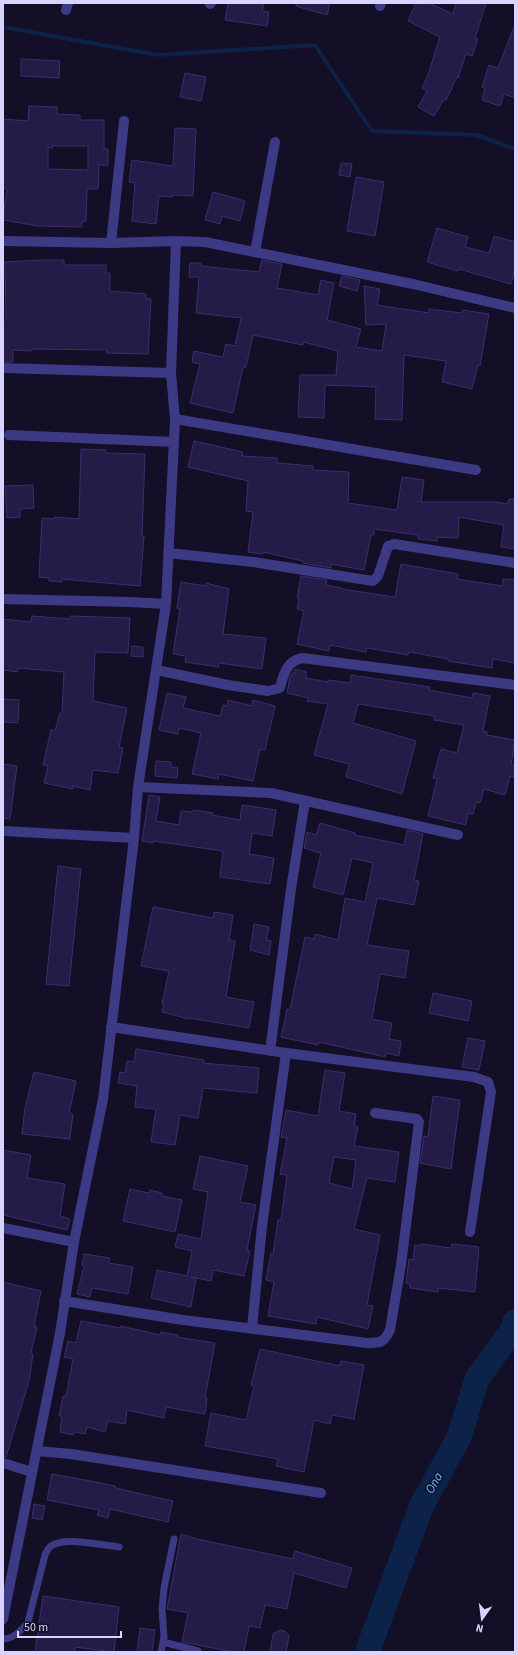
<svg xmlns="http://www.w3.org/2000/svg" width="518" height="1655" viewBox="0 0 518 1655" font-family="'Source Sans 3',sans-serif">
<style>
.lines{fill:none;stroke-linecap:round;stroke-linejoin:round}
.stream{stroke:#0c2248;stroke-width:4}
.river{stroke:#0c2248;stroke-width:25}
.building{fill:#241b47;stroke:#3b2d73;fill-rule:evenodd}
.lane{stroke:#3d3a85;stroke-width:7}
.street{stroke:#3d3a85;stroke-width:10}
.labels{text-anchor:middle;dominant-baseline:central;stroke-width:3;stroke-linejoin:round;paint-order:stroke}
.water-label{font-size:13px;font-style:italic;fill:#62b6ff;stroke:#130f26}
</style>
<rect width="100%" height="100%" fill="#130f26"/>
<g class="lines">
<path class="stream" d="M3,27L158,55L315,45L372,131L476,135L515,149"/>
<path class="river" d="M368,1652V1650L421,1507L459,1437L477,1379L513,1329L515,1322"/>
</g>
<path class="building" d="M228,3H264L262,11L269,12L267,26L225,20Z
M296,3H330L327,15L296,6Z
M416,3H429L453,14L456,3H486L475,38L478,39L472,56L466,54L458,78L457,77L446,100L444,99L434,116L418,107L427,91L422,88L428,75L440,37L408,21Z
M514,27H515V98L504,94L500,106L482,100L485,88L482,87L489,65L498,68Z
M21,59L60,61L59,78L21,76Z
M185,73L206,77L201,101L180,97Z
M29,106L57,107V114L80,115V120H104V149H108V165H99L98,189H87L86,221H82V227L38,226L3,220L7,189L3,188V119L28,121ZM52,146H88V170L48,169V147L52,148Z
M175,128L196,129L193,196L173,195L172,197L159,196L156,224L132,221L135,183L129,182L132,160L173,166Z
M341,163L352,164L350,177L339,175Z
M356,177L384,182L375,236L347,231Z
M213,192L245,201L240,221L222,216L220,224L205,220Z
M437,228L468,237L465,247L489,253L494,236L515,242V268L511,284L459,269L458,271L427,262Z
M41,260H64V265H106V273H110V291L146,294V298L151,299L148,354L106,353L107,350L32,349V351L13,350V362H3V320H6L5,262Z
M262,260L282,264L277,288L318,295L321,280L334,283L327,320L361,329L356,347L382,351L386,324L366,325L364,286L380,289L377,305L429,313V309L462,313L463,310L489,314L480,366L478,365L472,389L442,382L446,361L404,355L402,420L375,419L376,387L325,385L324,418L298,417L300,375H336L338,351L303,342V345L253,335L246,367H243L233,413L190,403L200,364L192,362L194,351L223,357L226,344L235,346L241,318L196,313L199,277H189L190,263H201V266L259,272Z
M342,276L360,280L357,291L339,286Z
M194,441L243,452L242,456L277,458V463L313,466V470L349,472L348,503L397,510L402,477L424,480L421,502H496L508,504L509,499H515V549L501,547L504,525L459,517L458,538L437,537V541L418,539V535L374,529V535H371L364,570L331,564V568L303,563V561L263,552V554L248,552L253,512L246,511L248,481L188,467Z
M81,449L106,450V453L145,454L142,536H144L140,586L62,579V582L49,581V578L39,577L42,518L54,519L55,517L79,519Z
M33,485L34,508L20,509V517L7,518L5,486Z
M401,564L458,574L457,579L502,586L503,579L515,580V663L493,659L492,668L448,661V659L409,652L408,655L367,648L366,652L330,645L329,651L297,644L304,611L297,609L299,598H297L301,576L327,580L326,585L342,588V589L395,597Z
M181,582L206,586V583L229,589L223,634L266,638L262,669L219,663L218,667L185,662L186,656L173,654L180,609L177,608Z
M32,616L70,619V616L130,618L128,653L95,652L93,701L127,708L119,747L123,748L118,773L93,770L90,790L73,786V789L44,783L48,766L43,765L51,730L55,731L60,713H62L64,672L18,668V672L3,670V619L31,622Z
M132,646L143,647V657L131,656Z
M295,669L306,672V678L328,682V680L350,683L351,675L430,687L429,690L472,698L473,693L490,696L483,731L487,732V735L515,740L511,765L515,766V777L510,776L505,795L484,789L480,803L476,802L473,814L468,813L466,825L428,816L437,779L433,778L441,749L457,753L464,725L434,720L435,716L358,704L353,723L416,741L402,794L346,777L349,764L314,755L328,704L307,701L308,698L287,693L290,677L292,673L294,674Z
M167,693L186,697L183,708L220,716L223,705L227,706L228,700L252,706L253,700L275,706L265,750L260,749L253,781L219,774L218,779L192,774L201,733L179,728L178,734L159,730Z
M3,699L19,700L18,723L3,722Z
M156,761L171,762V767L178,768L177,778L155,776Z
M3,764L17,766L10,819L3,818Z
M149,795L160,797L156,821L179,825L181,811L192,812L193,810L213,813L212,815L240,820L242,805L276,810L272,836L252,833L249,854L274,858L270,884L220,877L223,851L153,841V843L142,841Z
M320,823L355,833V835L404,845L407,830L423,834L414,880L419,881L414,905L377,898L367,945L409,951L405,978L380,974L372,1019L392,1023L389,1039L401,1041L399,1056L386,1053L385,1057L319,1042L318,1045L281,1037L287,1009L290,1010L305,937L314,939L315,934L338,940L345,898L365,902L373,863L352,858L343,895L313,887L321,853L304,848L307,832L316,835Z
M58,866L81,869L69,986L46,984Z
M153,907L213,918L214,912L233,915L229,940L235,941L226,997L254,1002L249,1028L190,1018L189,1019L162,1012L164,1004H162L169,971L141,966Z
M254,924L269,927L266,940L271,941L269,955L250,950Z
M433,993L472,1001L468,1021L429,1013Z
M468,1038L485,1041L479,1070L462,1067Z
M136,1049L204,1060L203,1063L259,1068L257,1093L203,1088L198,1118L180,1115L175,1145L151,1142L156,1109L135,1107L137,1086L118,1083L120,1072L125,1073L127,1061L134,1062Z
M325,1070L345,1073L339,1111L356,1114L354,1126L358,1127L354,1146L399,1152L395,1182L367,1178L354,1229L380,1235L367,1305L373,1306L368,1329L317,1317L316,1324L268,1316L274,1282L266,1280L271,1253L273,1254L278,1220H281L287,1175L280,1174L287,1138L281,1137L286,1110L318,1116ZM334,1157L356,1160L352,1189L329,1183Z
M34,1072L76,1081L69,1113L73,1114L70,1139L22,1134L25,1108Z
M433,1096L460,1100L451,1169L420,1163L424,1136L428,1137Z
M3,1150L31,1155L27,1178L65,1184L60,1216L70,1219L67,1230L3,1215Z
M200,1156L248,1166L240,1202L256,1205L247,1250L250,1251L244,1276L213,1270L211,1281L191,1277L196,1278L191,1307L151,1298L157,1270L187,1276L192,1251L175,1247L178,1234L201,1239L208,1192L193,1189Z
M130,1189L149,1193L150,1190L162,1193V1196L182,1200L175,1232L123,1221Z
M421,1244L451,1248L452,1244L479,1247L475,1292L438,1288V1292L410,1288V1284L406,1283L409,1259L413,1260L415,1245L420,1246Z
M84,1254L110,1258L109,1263L133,1267L128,1294L92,1288L90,1297L77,1294L84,1266L82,1265Z
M3,1282L41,1291L34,1327H37L31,1353L33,1354L29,1381L6,1457H3Z
M81,1321L121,1328V1326L160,1335L161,1332L178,1335L177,1337L215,1343L205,1398H207L205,1414L166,1407L164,1418L127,1410L125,1424L108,1421L105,1432L87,1427L85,1434L74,1432L73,1435L60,1432L62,1416H59L63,1396H66L73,1359L64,1357L68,1341L76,1343Z
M260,1349L340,1366L341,1361L364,1365L354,1419L332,1415L330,1424L314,1420L304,1472L276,1466L278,1459L205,1446L211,1413L246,1420L254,1386L251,1385Z
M52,1474L101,1483L115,1486V1488L173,1501L168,1522L110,1509L108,1518L97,1515L99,1510L47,1500Z
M34,1504L45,1506L42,1520L32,1518Z
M181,1534L197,1539L293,1559L295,1551L352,1568L346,1588L294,1573L287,1609L265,1605L260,1628L249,1626L244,1652H234L182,1642L188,1613L167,1609Z
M43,1596L119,1607L114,1652L75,1647V1652H35Z
M140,1628L155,1630L152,1652H137Z
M280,1630L286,1632L289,1636L286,1652H270L273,1634Z"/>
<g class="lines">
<path class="lane" d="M3,1639C13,1639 22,1630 28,1622L45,1555C47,1551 48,1547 53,1545C67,1537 102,1545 119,1547
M163,1642L198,1651
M161,1652L164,1637L162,1609L164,1588L174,1539"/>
<path class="street" d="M210,4L211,3
M380,6L381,3
M66,10L68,3
M3,241L111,243L176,241L205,242L413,284L515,308
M111,243L124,121
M255,252L275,142
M3,368L171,373
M175,419L476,470
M9,435L174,442
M168,553L253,562L373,581L378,576L388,546L394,544L515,563
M3,599L130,602L166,604
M156,670L228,685L268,691L280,688C283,675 287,661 302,658L515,685
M138,787L271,793L458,835
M3,831L134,838
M111,1027L286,1053L262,1226L252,1328
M270,1051L291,889L305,801
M286,1053L474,1077L488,1082L491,1092L470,1232
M3,1228L74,1242
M64,1301L183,1320L367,1343C380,1343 384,1343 390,1330L401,1265L419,1122L417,1119L375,1113
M37,1451L71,1454L321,1493
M3,1463L32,1472
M3,1619L60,1333L74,1242L103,1099L134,838L138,787L166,604L175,419L171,373L176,241"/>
</g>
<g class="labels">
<g class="water-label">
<text transform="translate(434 1483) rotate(-61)">Ona</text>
</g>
</g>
<rect width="518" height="1655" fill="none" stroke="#d9d4ff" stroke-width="8"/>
<g transform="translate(482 1619) rotate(194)" stroke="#130f26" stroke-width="3" paint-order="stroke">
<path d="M0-3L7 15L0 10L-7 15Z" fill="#d9d4ff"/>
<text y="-6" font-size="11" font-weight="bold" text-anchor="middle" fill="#d9d4ff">N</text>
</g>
<path d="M18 1631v6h103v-6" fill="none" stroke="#d9d4ff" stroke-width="2"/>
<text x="24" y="1631" font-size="12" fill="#d9d4ff" stroke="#130f26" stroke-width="3" paint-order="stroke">50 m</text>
</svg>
